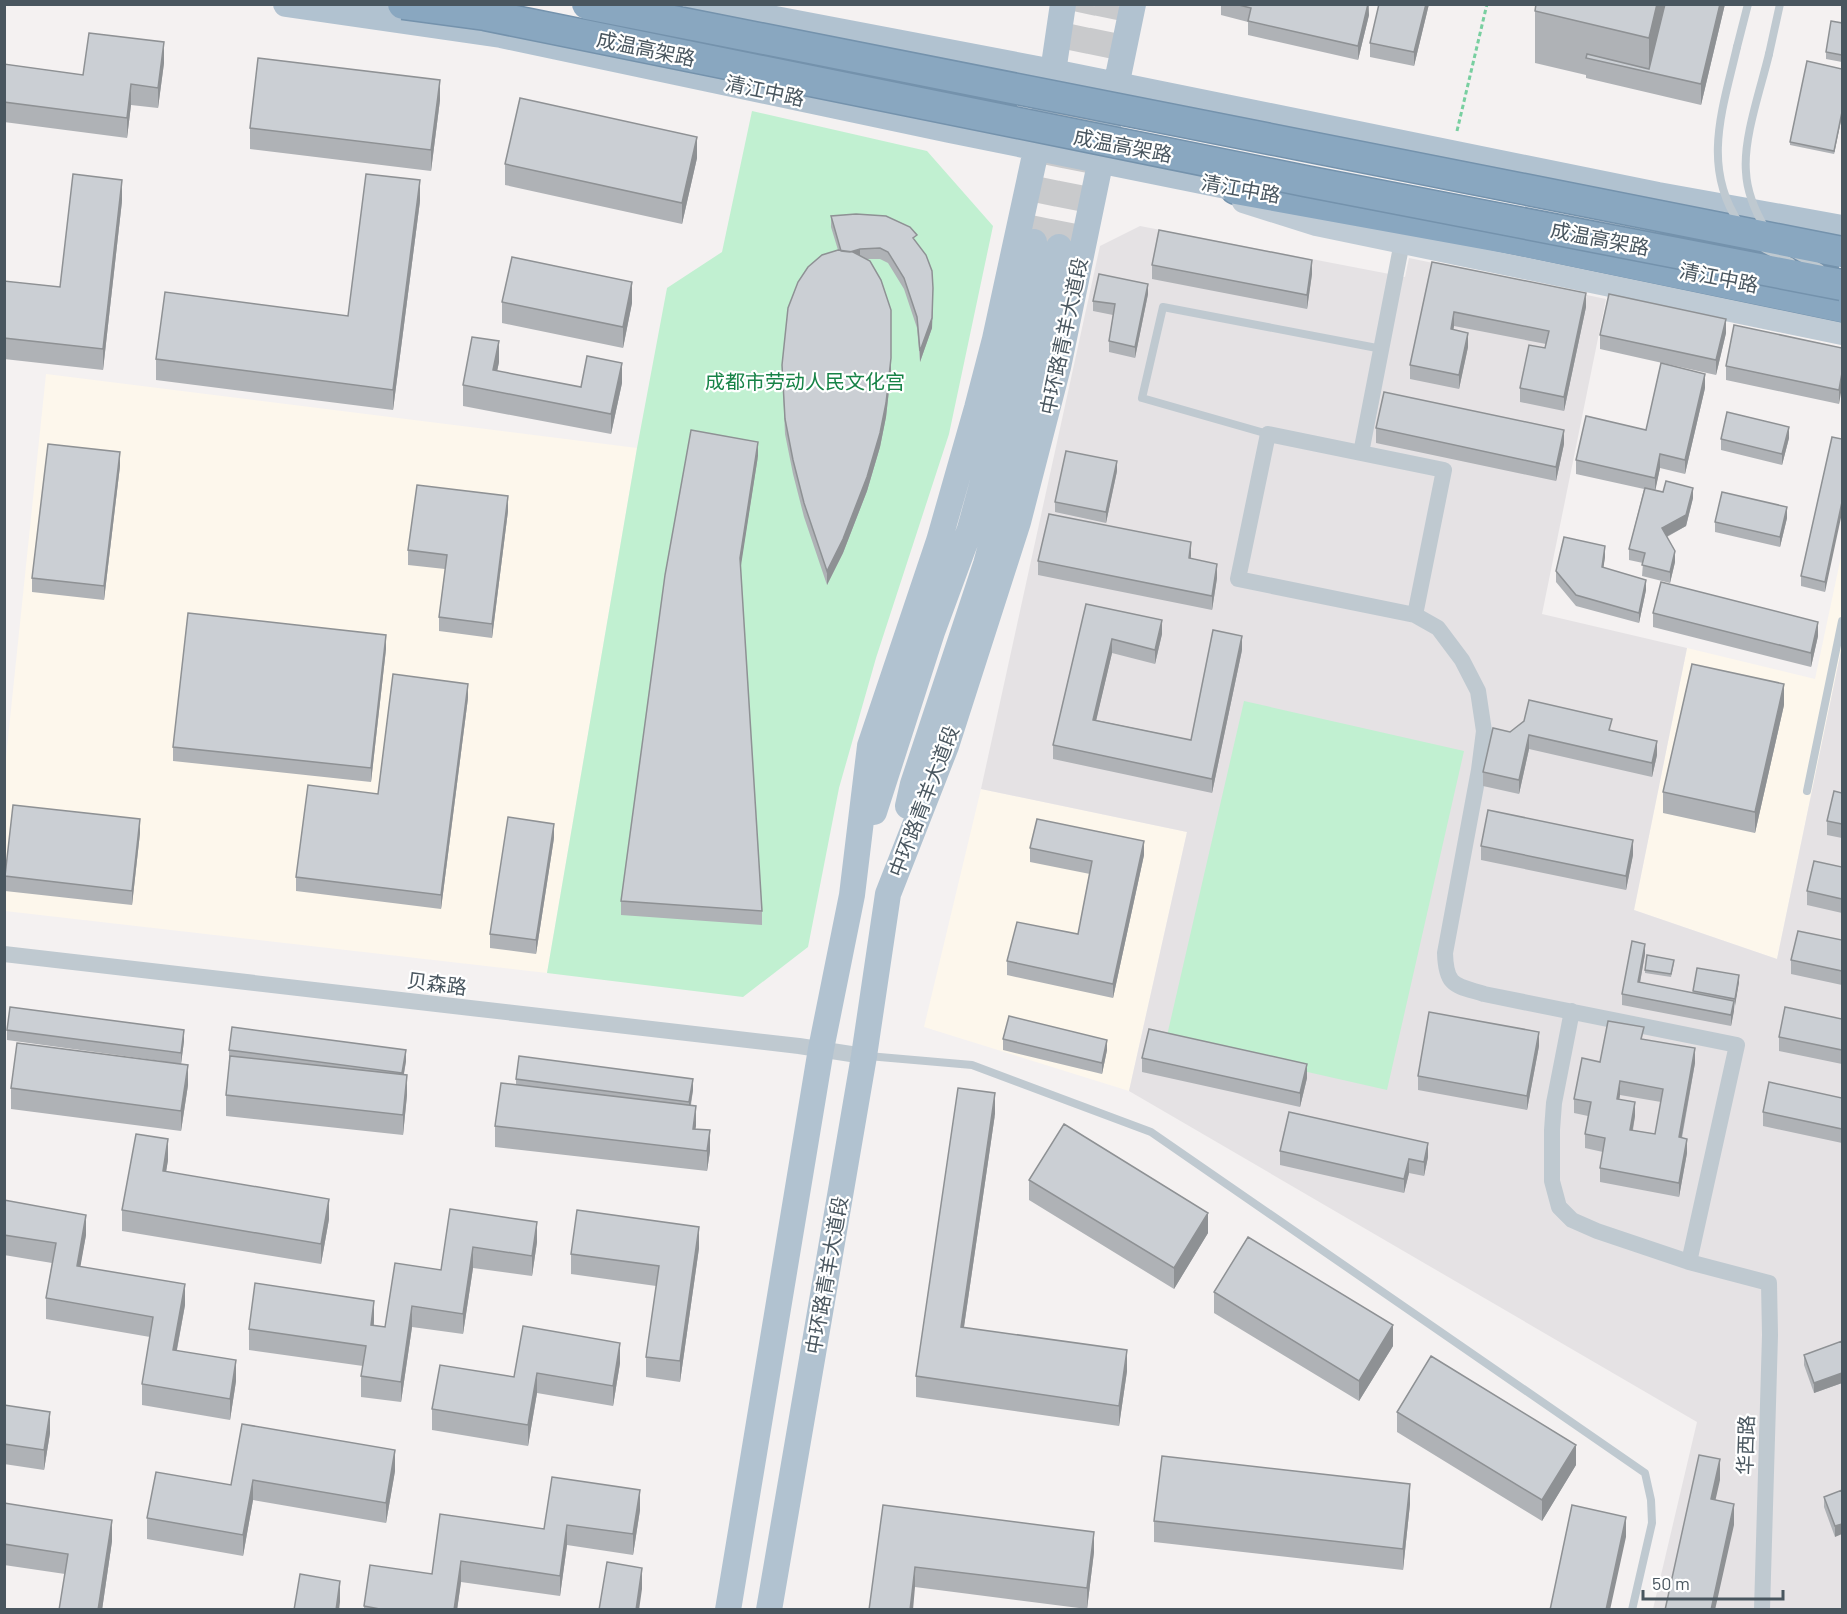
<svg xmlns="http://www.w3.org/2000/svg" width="1847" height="1614" viewBox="0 0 1847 1614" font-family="Barlow,'Noto Sans SC',sans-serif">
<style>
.commercial{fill:#fdf7ec}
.education{fill:#e5e2e4}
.green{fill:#c1f0d1}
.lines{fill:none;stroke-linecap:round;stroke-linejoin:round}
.primary-tunnel{stroke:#c9cacc;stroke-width:26;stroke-dasharray:26 13;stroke-linecap:butt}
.highway-casing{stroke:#7492ac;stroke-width:33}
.path{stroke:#78cfa0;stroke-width:3;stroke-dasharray:4.5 3;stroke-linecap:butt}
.lane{stroke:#bfc9d0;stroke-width:8}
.street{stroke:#bfc9d0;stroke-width:16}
.secondary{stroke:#bfcbd5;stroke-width:22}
.primary{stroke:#b1c2d0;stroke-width:26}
.highway{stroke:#89a7c0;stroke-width:30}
.highway-bridge-casing{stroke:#7492ac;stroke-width:33;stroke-linecap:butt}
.lane-bridge{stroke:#bfc9d0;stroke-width:8}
.highway-bridge{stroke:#89a7c0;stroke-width:30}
.wall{fill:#afb2b6;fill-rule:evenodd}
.shaded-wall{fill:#8e9194}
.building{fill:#cbcfd4;stroke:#8e9194;stroke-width:1.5;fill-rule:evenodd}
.labels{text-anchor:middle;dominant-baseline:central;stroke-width:4.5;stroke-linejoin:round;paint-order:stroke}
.street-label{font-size:20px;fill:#49565f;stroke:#fff}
.park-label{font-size:20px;fill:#178347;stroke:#fff}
</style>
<rect width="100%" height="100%" fill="#f4f1f1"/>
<path class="commercial" d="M46,374L637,448L547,973L5,911V767Z
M1842,552V646L1777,959L1634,910L1687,648L1815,679Z
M981,789L1187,832L1129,1091L924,1027Z"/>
<path class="education" d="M1140,226L1405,277L1409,258L1606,299L1542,614L1687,648L1634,910L1777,959L1842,646V1609H1653L1697,1422L1129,1091L1187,832L981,789L1100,246Z"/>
<path class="green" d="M752,111L927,151L993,226L949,434L876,658L839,788L808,947L743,997L547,973L637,448L667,288L722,252Z
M1244,701L1464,751L1387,1090L1166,1040Z"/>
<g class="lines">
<path class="primary-tunnel" d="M1034,242L1084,4
M1059,247L1108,4"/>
<defs>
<path id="highway" d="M1236,189L1522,241L1842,307"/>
</defs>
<use href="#highway" class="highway-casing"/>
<path class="path" d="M1457,131L1487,4"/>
<path class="lane" d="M1737,47L1748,4
M1769,54L1780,4
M1268,434L1142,398L1163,307L1382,349
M1807,791L1842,621
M868,1056L972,1065L1151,1132L1645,1473L1651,1500L1652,1523L1632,1610"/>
<path class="street" d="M1268,434L1444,470L1415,615L1238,579Z
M1361,453L1402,242
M1415,615L1438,628L1462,660L1478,691L1484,731L1479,770L1445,953C1446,987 1455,985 1484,994L1737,1045L1689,1262L1769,1283L1770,1335L1762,1610
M4,954L799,1046L864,1056
M1572,1011L1554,1103L1552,1130V1181L1559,1207L1572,1220L1597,1231L1689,1262"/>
<path class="secondary" d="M1243,202L1316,225L1842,334"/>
<path class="primary" d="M286,4L501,35L950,130L1256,192
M697,4L1053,72L1658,195L1842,228
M908,806L913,784L986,564L1021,439L1059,247
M874,812L932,632L970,529L995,438L1016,341L1034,242
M728,1610L821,1049L852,895L870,746L939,541L977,408L995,339L1053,72L1063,4
M769,1610L864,1056L888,894L946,746L1018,522L1058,367L1133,4"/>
<use href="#highway" class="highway"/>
<defs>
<path id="highway-bridge" d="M403,4L485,15L1305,181L1842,285
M587,4L1842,252"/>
</defs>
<use href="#highway-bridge" class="highway-bridge-casing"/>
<path class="lane-bridge" d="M1737,47C1723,108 1701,166 1739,223
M1765,228C1755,211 1747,193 1746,172C1743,138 1761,88 1769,54
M1765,249L1791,262
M1795,254L1820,268"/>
<use href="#highway-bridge" class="highway-bridge"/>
</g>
<path class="wall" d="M1221,4H1369V15L1358,60L1248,35V22L1221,15Z
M1379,4H1429L1414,66L1370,57V43Z
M1536,4H1725L1701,105L1586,78V75L1535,63V11Z
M1842,23V62L1826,59V52Z
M164,63L158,108L131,105L127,138L4,122V64L83,75Z
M1842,69L1834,154L1790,145V142Z
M440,100L431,171L250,149V128Z
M697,158L682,224L505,185V164Z
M122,201L103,370L4,359V281L60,287Z
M420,201L393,410L156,380V359L348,316Z
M831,216L917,243L933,299L932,328L920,362L917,328L904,289L888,263L880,259H868L891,372L886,417L880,447L867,491L843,553L827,585L804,517L793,474L785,434L782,365L838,250L831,227Z
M1432,262L1586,307L1564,411L1520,402V388L1545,348L1546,344L1454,326L1453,330L1468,347L1459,389L1410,379V365Z
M1152,265L1312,274L1307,309L1152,279Z
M1148,294L1135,358L1109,352V341L1113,315L1093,311V301Z
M502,302L632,303L623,348L502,323Z
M1726,333L1716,375L1600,349V335Z
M1842,348L1839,404L1726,380V366Z
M499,362L497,371L581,387L622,383L611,434L463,406V385Z
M1705,388L1685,474L1660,468L1655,490L1693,498L1686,526L1667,537L1675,562L1670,583L1642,576L1643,563L1629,560V549L1644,489L1576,474V460L1646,430Z
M1376,428L1564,444L1556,481L1376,443Z
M1832,437L1825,592L1801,586V576Z
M1789,438L1782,465L1721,450V439Z
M758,456L740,568L762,911V925L621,915V901Z
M120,466L104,600L32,592V578Z
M1117,471L1106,523L1055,512V502Z
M508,511L492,638L439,631V617L445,569L408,565V550Z
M1787,518L1780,547L1715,532V522Z
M1605,557L1603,568L1646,590L1639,623L1576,606L1556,582V571Z
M1191,559L1217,578L1212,610L1038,575V561Z
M1086,604L1162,634L1155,664L1112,653L1096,720L1191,740L1242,650L1212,793L1053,759V745Z
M1653,613L1818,636L1811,667L1653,627Z
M386,649L371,782L173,761V747Z
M468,698L441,909L296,891V877L378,794Z
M1784,705L1755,833L1663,813V792Z
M1612,730L1657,755L1652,777L1529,749L1519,794L1483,786V772L1510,732Z
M1842,793V838L1827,835V821Z
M140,833L132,905L5,891V876Z
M554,838L536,954L490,948V934Z
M1481,846L1633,855L1626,890L1481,860Z
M1030,848L1144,855L1113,998L1007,975V961L1078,934L1090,874L1030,862Z
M1842,867V913L1807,905V891Z
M1842,940V985L1791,974V960Z
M1645,954L1640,983L1693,993L1697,968L1739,982L1731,1026L1622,1005V994Z
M1674,963L1671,977L1645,973V970Z
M1842,1019V1064L1779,1051V1037Z
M7,1030L184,1041L181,1064L188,1085L181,1131L11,1109V1088L161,1061L7,1040Z
M1003,1039L1107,1050L1102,1074L1003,1050Z
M1644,1039L1695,1063L1682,1138L1687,1153L1679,1197L1600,1182V1168L1603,1152L1585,1148V1134L1588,1116L1574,1113V1099L1600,1062ZM1620,1095L1661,1102L1655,1134L1633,1130L1635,1116L1619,1099Z
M1539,1046L1527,1110L1418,1090V1076Z
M229,1050L406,1061L404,1074L407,1095L403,1135L226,1116V1095L230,1060H229Z
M1142,1058L1307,1078L1300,1107L1142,1072Z
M516,1079L693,1090L691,1105L695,1129L710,1151L707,1171L495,1147V1126L516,1085Z
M1842,1098V1143L1763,1126V1112Z
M995,1114L964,1327L1127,1371L1119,1426L916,1397V1376Z
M1280,1151L1428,1157L1424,1176L1409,1173L1404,1193L1280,1165Z
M168,1160L166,1171L329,1219L321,1264L122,1231V1210Z
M1029,1180L1208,1233L1174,1289L1029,1200Z
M4,1200L86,1235L80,1266L185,1305L177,1350L236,1381L230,1420L142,1405V1384L150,1337L46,1319V1298L52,1263L4,1255Z
M450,1209L537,1242L532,1276L473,1268L463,1334L412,1327L401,1402L361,1397V1376L363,1366L249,1350V1329L374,1321V1325L385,1327L441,1270Z
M699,1248L680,1382L646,1377V1357L656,1286L571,1274V1254Z
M1214,1292L1393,1346L1359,1401L1214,1313Z
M523,1326L620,1363L613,1406L537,1393L528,1446L432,1430V1409L514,1377Z
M1842,1341V1383L1814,1393L1804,1365V1355Z
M4,1405L50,1433L44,1470L4,1464Z
M1397,1412L1576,1465L1542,1521L1397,1432Z
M1842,1417V1432L1841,1428V1418Z
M242,1424L395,1471L386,1523L253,1500L243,1556L147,1539V1518L231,1485Z
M1842,1490L1835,1537L1824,1507V1497Z
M4,1503L112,1541L102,1610H59L65,1574L4,1565Z
M1410,1504L1403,1570L1154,1542V1521Z
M883,1505L1094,1552L1087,1609L915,1587Z
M640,1510L633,1555L567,1545L560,1596L461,1582L457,1610H364V1606L432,1574L440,1514L544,1529Z"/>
<path class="shaded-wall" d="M1368,4L1369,15L1358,60V46Z
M1426,4H1429L1414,66V52Z
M1657,4H1669L1649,72V38Z
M1720,4H1725L1701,105V84Z
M164,42V63L158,108V88Z
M440,80V100L431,171V150Z
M131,84V105L127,138V118Z
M1842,112V116L1834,154V151Z
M697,137V158L682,224V203Z
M122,180V201L103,370V349Z
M420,180V201L393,410V390Z
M860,249V260L842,254Z
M1312,260V274L1307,309V295Z
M632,282V303L623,348V327Z
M1148,284V294L1135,358V347Z
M933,288L932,328L920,362V351Z
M1586,293V307L1564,411V397Z
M1454,312V326L1451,343V329Z
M1726,319V333L1716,375V360Z
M1468,333V347L1459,389V375Z
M499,341V362L493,391V370Z
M891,358V372L886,417L880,447L867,491L843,553L827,585V571Z
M622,363V383L611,434V414Z
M1842,373V387L1839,404V390Z
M1705,374V388L1685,474V460Z
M1789,427V438L1782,465V454Z
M1564,430V444L1556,481V467Z
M758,442V456L740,572V558Z
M120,452V466L104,600V586Z
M1660,454V468L1655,492V478Z
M1117,461V471L1106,523V512Z
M1693,488V498L1686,526L1662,539V528Z
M508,496V511L492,638V624Z
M1842,502V513L1825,592V582Z
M1787,507V518L1780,547V537Z
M1191,542V556L1189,572V558Z
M1605,546V557L1602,578V567Z
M1675,551V562L1670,583V572Z
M1217,564V578L1212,610V596Z
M1646,580V590L1639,623V613Z
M1162,620V634L1155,664V650Z
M1818,622V636L1811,667V653Z
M386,635V649L371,782V768Z
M1242,636V650L1212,793V779Z
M1112,639V653L1093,734V720Z
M468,684V698L441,909V895Z
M1784,684V705L1755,833V812Z
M1529,735V749L1519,794V780Z
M1657,741V755L1652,777V763Z
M140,819V833L132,905V891Z
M554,824V838L536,954V940Z
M1633,840V855L1626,890V876Z
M1144,841V855L1113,998V984Z
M1645,944V954L1638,993V982Z
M1739,975V982L1735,1006V999Z
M1734,1001V1011L1731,1026V1015Z
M184,1030V1041L181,1064V1053Z
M1539,1032V1046L1527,1110V1096Z
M1107,1040V1050L1102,1074V1063Z
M1695,1048V1063L1679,1151V1137Z
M406,1050V1061L402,1084V1073Z
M1307,1064V1078L1300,1107V1093Z
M188,1065V1085L181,1131V1111Z
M407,1075V1095L403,1135V1115Z
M693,1079V1090L689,1113V1102Z
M1620,1081V1095L1617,1113V1099Z
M995,1093V1114L961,1347V1327Z
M1635,1102V1116L1630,1144V1130Z
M696,1106V1126L693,1149V1129Z
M710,1130V1151L707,1171V1151Z
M168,1139V1160L163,1191V1171Z
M1687,1139V1153L1679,1197V1183Z
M1428,1143V1157L1424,1176V1162Z
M1409,1159V1173L1404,1193V1179Z
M329,1199V1219L321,1264V1244Z
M1208,1213V1233L1174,1289V1268Z
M86,1215V1235L77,1286V1266Z
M537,1222V1242L532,1276V1256Z
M699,1227V1248L680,1382V1361Z
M473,1247V1268L463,1334V1314Z
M185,1284V1305L173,1370V1350Z
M374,1301V1321L371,1345V1325Z
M412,1306V1327L401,1402V1382Z
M1393,1325V1346L1359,1401V1381Z
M620,1343V1363L613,1406V1386Z
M1127,1350V1371L1119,1426V1406Z
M236,1360V1381L230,1420V1399Z
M537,1373V1393L528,1446V1425Z
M1842,1373V1383L1814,1393V1383Z
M50,1412V1433L44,1470V1450Z
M1576,1445V1465L1542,1521V1500Z
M395,1450V1471L386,1523V1503Z
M1720,1459V1480L1711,1520V1499Z
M253,1480V1500L243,1556V1535Z
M1410,1484V1504L1403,1570V1549Z
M640,1490V1510L633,1555V1534Z
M1734,1504V1525L1715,1610H1711Z
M1626,1517V1537L1610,1610H1606Z
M112,1520V1541L102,1610H98Z
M1842,1524V1534L1835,1537V1526Z
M567,1525V1545L560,1596V1576Z
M1094,1532V1552L1087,1609V1588Z
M461,1561V1582L457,1610H454Z
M915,1567V1587L913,1610H910Z
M642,1568V1589L639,1610H636Z
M340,1581V1602L339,1610H336Z"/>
<path class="building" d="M1235,4H1368L1358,46L1248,21L1251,8Z
M1379,4H1426L1414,52L1370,43Z
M1536,4H1657L1649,38L1535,11Z
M1665,4H1720L1701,84L1586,58L1587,54L1649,69Z
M1831,21L1842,23V55L1826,52Z
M89,33L164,42L158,88L131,84L127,118L4,102V64L83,75Z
M258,58L440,80L431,150L250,128Z
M1807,61L1842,69V112L1834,151L1790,142Z
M520,98L697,137L682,203L505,164Z
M73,174L122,180L103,349L4,338V281L60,287Z
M366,174L420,180L393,390L156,359L165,292L348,316Z
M856,214L886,216L910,227L917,235L913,238L926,255L932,271L933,288L932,318L920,351L917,317L904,278L888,252L880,248L860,249L850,252L841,251L831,216Z
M1159,230L1312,260L1307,295L1152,265Z
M838,250L853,252L870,261L881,280L891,310V358L886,403L880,433L867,477L843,539L827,571L804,503L793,460L785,419L782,365L788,308L798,282L808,267L822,255Z
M512,257L632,282L623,327L502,302Z
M1432,262L1586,293L1564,397L1520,388L1529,345L1545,348L1549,331L1454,312L1451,329L1468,333L1459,375L1410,365Z
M1099,274L1148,284L1135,347L1109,341L1115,304L1093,301Z
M1609,294L1726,319L1716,360L1600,335Z
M1734,325L1842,348V373L1839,390L1726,366Z
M472,337L499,341L493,370L581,387L587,356L622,363L611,414L463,385Z
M1661,363L1705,374L1685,460L1660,454L1655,478L1576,460L1586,416L1646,430Z
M1384,392L1564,430L1556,467L1376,428Z
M1727,412L1789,427L1782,454L1721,439Z
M691,430L758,442L740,558L762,911L621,901L665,575Z
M1832,437L1842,439V502L1825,582L1801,576Z
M48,444L120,452L104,586L32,578Z
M1066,451L1117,461L1106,512L1055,502Z
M1666,481L1693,488L1686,515L1662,528L1675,551L1670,572L1642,565L1645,553L1629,549L1645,488L1663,492Z
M417,485L508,496L492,624L439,617L447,555L408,550Z
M1722,492L1787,507L1780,537L1715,522Z
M1049,514L1191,542L1189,558L1217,564L1212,596L1038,561Z
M1564,537L1605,546L1602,567L1646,580L1639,613L1576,595L1556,571Z
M1661,582L1818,622L1811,653L1653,613Z
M1086,604L1162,620L1155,650L1112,639L1093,720L1191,740L1213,630L1242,636L1212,779L1053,745Z
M188,613L386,635L371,768L173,747Z
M1692,664L1784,684L1755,812L1663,792Z
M393,674L468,684L441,895L296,877L308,785L378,794Z
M1529,700L1612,719L1609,730L1657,741L1652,763L1529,735L1519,780L1483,772L1493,728L1510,732L1524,721Z
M1834,791L1842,793V824L1827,821Z
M13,805L140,819L132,891L5,876Z
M1488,810L1633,840L1626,876L1481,846Z
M508,817L554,824L536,940L490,934Z
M1037,819L1144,841L1113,984L1007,961L1017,922L1078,934L1092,861L1030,848Z
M1814,861L1842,867V899L1807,891Z
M1798,931L1842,940V971L1791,960Z
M1632,941L1645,944L1638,982L1734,1001L1731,1015L1622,994Z
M1647,955L1674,960L1671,974L1645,970Z
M1697,968L1739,975L1735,999L1693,991Z
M10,1007L184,1030L181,1053L7,1030Z
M1785,1007L1842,1019V1050L1779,1037Z
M1429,1012L1539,1032L1527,1096L1418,1076Z
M1009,1016L1107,1040L1102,1063L1003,1039Z
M1608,1021L1644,1027L1641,1039L1695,1048L1679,1137L1687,1139L1679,1183L1600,1168L1605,1138L1585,1134L1591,1102L1574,1099L1582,1058L1600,1062ZM1620,1081L1663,1089L1655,1134L1630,1130L1635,1102L1617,1099Z
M232,1027L406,1050L402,1073L229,1050Z
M1149,1029L1307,1064L1300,1093L1142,1058Z
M17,1043L188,1065L181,1111L11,1088Z
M230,1056L407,1075L403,1115L226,1095Z
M519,1056L693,1079L689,1102L516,1079Z
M1769,1082L1842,1098V1129L1763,1112Z
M501,1083L696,1106L693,1129L710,1130L707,1151L495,1126Z
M958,1088L995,1093L961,1327L1127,1350L1119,1406L916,1376Z
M1289,1112L1428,1143L1424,1162L1409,1159L1404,1179L1280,1151Z
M1064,1124L1208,1213L1174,1268L1029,1180Z
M136,1134L168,1139L163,1171L329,1199L321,1244L122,1210Z
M4,1200L86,1215L77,1266L185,1284L173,1350L236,1360L230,1399L142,1384L153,1317L46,1298L56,1243L4,1235Z
M450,1209L537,1222L532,1256L473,1247L463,1314L412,1306L401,1382L361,1376L366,1346L249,1329L255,1283L374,1301L371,1325L385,1327L395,1263L441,1270Z
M577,1210L699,1227L680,1361L646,1357L659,1266L571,1254Z
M1248,1237L1393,1325L1359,1381L1214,1292Z
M523,1326L620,1343L613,1386L537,1373L528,1425L432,1409L440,1365L514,1377Z
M1842,1341V1373L1814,1383L1804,1355Z
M1431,1356L1576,1445L1542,1500L1397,1412Z
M4,1405L50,1412L44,1450L4,1444Z
M242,1424L395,1450L386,1503L253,1480L243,1535L147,1518L156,1472L231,1485Z
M1699,1455L1720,1459L1711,1499L1734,1504L1711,1610H1665Z
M1162,1456L1410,1484L1403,1549L1154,1521Z
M552,1477L640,1490L633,1534L567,1525L560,1576L461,1561L454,1610H385L364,1606L370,1565L432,1574L440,1514L544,1529Z
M1842,1490V1524L1835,1526L1824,1497Z
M4,1503L112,1520L98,1610H59L68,1554L4,1544Z
M883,1505L1094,1532L1087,1588L915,1567L910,1610H869Z
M1572,1505L1626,1517L1606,1610H1550Z
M607,1562L642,1568L636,1610H599Z
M300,1574L340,1581L336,1610H294Z"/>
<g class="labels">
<g class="street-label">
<text transform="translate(646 48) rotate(12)">成温高架路</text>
<text transform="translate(765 90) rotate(12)">清江中路</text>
<text transform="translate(1123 145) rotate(11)">成温高架路</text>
<text transform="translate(1241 188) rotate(10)">清江中路</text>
<text transform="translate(1600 238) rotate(11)">成温高架路</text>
<text transform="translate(1719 277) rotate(11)">清江中路</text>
<text transform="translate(1063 336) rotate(-78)">中环路青羊大道段</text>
<text transform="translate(923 801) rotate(-69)">中环路青羊大道段</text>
<text transform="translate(437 983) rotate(7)">贝森路</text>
<text transform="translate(826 1275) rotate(-80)">中环路青羊大道段</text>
<text transform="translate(1745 1445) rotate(-88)">华西路</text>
</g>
<g class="park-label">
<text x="805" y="381">成都市劳动人民文化宫</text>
</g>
</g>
<rect width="1847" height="1614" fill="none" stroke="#49565f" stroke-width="12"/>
<path d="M1643 1590v9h140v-9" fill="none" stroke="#49565f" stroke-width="3"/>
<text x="1652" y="1590" font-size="18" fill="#49565f" stroke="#ffffff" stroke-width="4.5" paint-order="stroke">50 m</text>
</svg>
